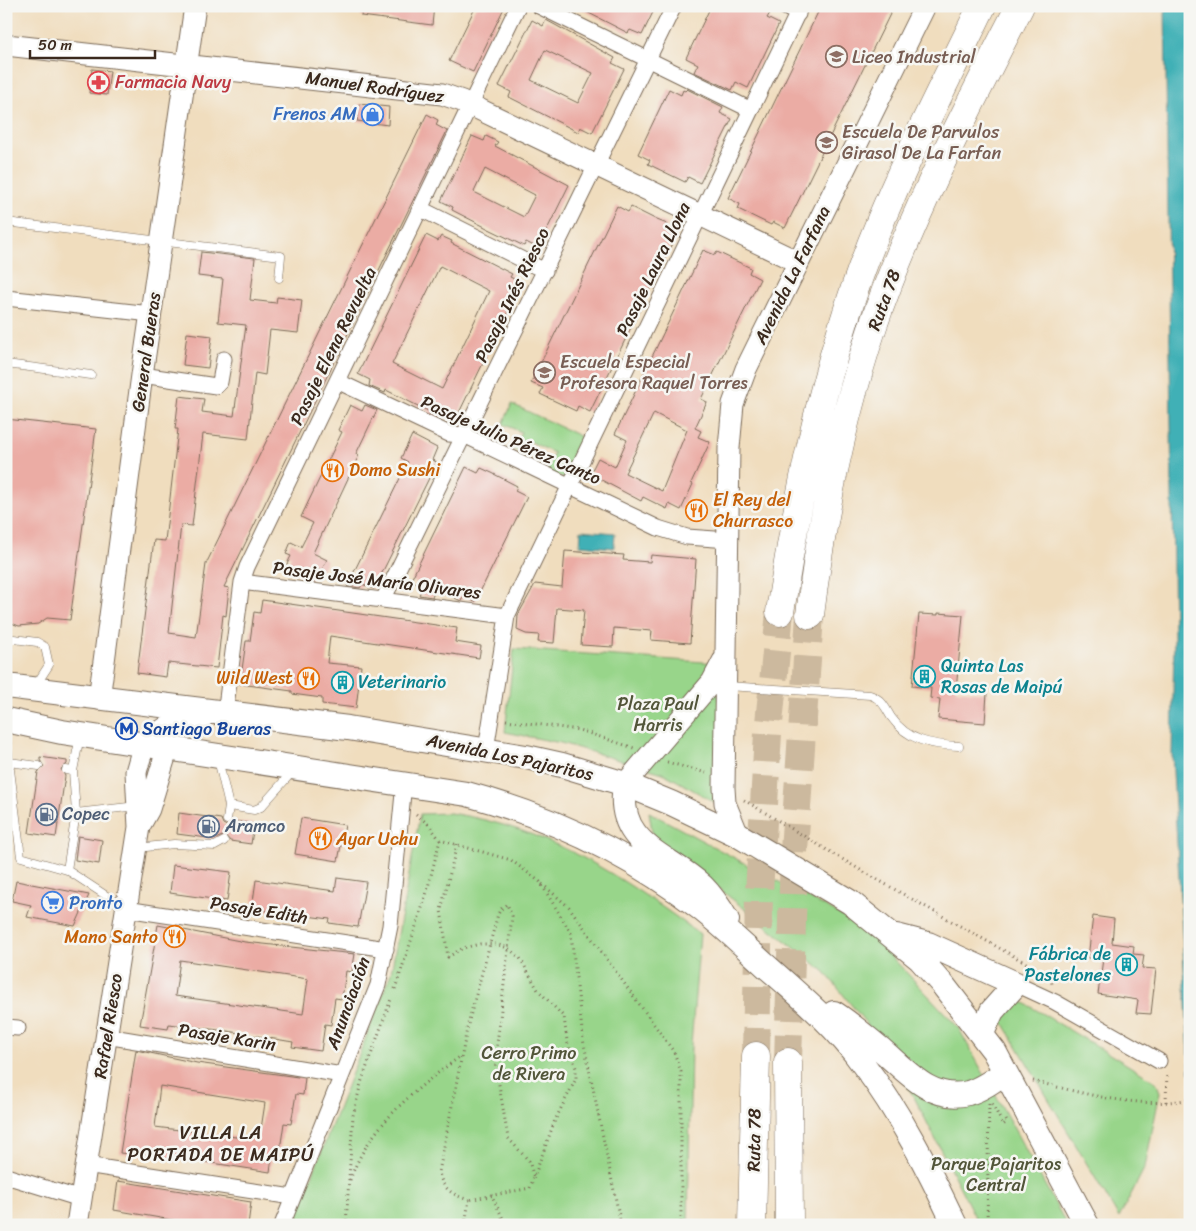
<svg xmlns="http://www.w3.org/2000/svg" width="1196" height="1231" viewBox="0 0 1196 1231" font-family="Sriracha,sans-serif">
<style>
.green{fill:#98d58a;stroke:#6a8054}
.water{fill:#3fb0b6;stroke:#3d6d6a}
.building{fill:#ebaca4;fill-rule:evenodd}
.lines{fill:none;stroke-linecap:round;stroke-linejoin:round}
.highway-tunnel{stroke:#ccb99e;stroke-width:28;stroke-dasharray:28 14;stroke-linecap:butt}
.lane-casing{stroke:#7a6956;stroke-width:9}
.street-casing{stroke:#7a6956;stroke-width:17}
.secondary-casing{stroke:#7a6956;stroke-width:23}
.primary-casing{stroke:#7a6956;stroke-width:26}
.highway-casing{stroke:#7a6956;stroke-width:29}
.path{stroke:#7a6956;stroke-width:3;stroke-dasharray:1 4;stroke-linecap:butt}
.lane{stroke:#fff;stroke-width:8}
.street{stroke:#fff;stroke-width:15}
.secondary{stroke:#fff;stroke-width:21}
.primary{stroke:#fff;stroke-width:24}
.highway{stroke:#fff;stroke-width:28}
.labels{text-anchor:middle;dominant-baseline:central;stroke-width:5;stroke-linejoin:round;paint-order:stroke}
.education-label{font-size:18px;fill:#785e54;stroke:#f6f6f2;text-anchor:start}
.health-label{font-size:18px;fill:#be3a42;stroke:#f6f6f2;text-anchor:start}
.street-label{font-size:18px;fill:#3b2a1e;stroke:#f6f6f2}
.shop-label{font-size:18px;fill:#366cbe;stroke:#f6f6f2;text-anchor:end}
.food-label{font-size:18px;fill:#c56008;stroke:#f6f6f2;text-anchor:start}
.culture-label{font-size:18px;fill:#0d838f;stroke:#f6f6f2;text-anchor:start}
.park-label{font-size:18px;fill:#525539;stroke:#f6f6f2}
.transit-label{font-size:18px;fill:#164399;stroke:#f6f6f2;text-anchor:start}
.service-label{font-size:18px;fill:#4e5e75;stroke:#f6f6f2;text-anchor:start}
.neighbourhood-label{font-size:19px;letter-spacing:1px;fill:#3b2a1e;stroke:#f6f6f2}
</style>
<rect width="100%" height="100%" fill="#f6f6f2"/>
<filter id="ink" filterUnits="userSpaceOnUse"><feTurbulence type="fractalNoise" baseFrequency=".02" numOctaves="2"/><feDisplacementMap in="SourceGraphic" scale="10" xChannelSelector="R" yChannelSelector="G"/><feConvolveMatrix kernelMatrix="1 2 1 2 8 2 1 2 1" color-interpolation-filters="sRGB"/></filter>
<filter id="wash" filterUnits="userSpaceOnUse"><feTurbulence type="fractalNoise" baseFrequency=".0096" numOctaves="4" result="noise"/><feDisplacementMap in="SourceGraphic" scale="20" xChannelSelector="R" yChannelSelector="G"/><feGaussianBlur stdDeviation="1.12" result="paint"/><feColorMatrix in="noise" values="0 0 0 0 0 0 0 0 0 0 0 0 0 0 0 0 0 1.4 0 .05"/><feComposite in="paint" operator="in"/></filter>
<g filter="url(#wash)">
<rect width="100%" height="100%" fill="#f0ddbe"/>
<path class="green" d="M512,404L584,438L564,479L546,471L554,453L529,441L522,453L513,449L521,432L503,424Z
M514,649L718,663L723,807L663,773L561,743L505,732Z
M649,812L837,913L872,936L958,1027L1067,1225H979L914,1097L877,1037L825,972L653,837Z
M450,813C551,829 619,875 700,934L691,1045L688,1225H293L391,973L420,814Z
M1023,1002L1156,1082L1160,1092L1145,1167L1119,1218L1001,1019L1008,1006Z"/>
<path class="water" d="M1165,6H1190V1074L1172,754L1174,637Z
M581,530L615,533L614,548L580,545Z"/>
<g id="blocks">
<path class="building" d="M362,6H434L432,25L361,16Z
M476,6H505L473,72L449,61Z
M575,6H646L654,10L642,35L630,30L628,33Z
M711,6H756L770,13L767,18L779,24L748,88L736,82L732,90L694,72L698,64L686,58Z
M821,6H894L785,228L773,222L771,225L738,209L740,204L728,198Z
M532,20L543,26L546,20L557,26L615,58L612,63L624,69L592,133L580,127L578,132L509,97L511,92L499,86ZM545,50L593,73L578,103L531,80Z
M92,69L110,71L107,95L89,93Z
M669,89L681,95L683,90L685,91L687,89L723,107L720,113L732,119L700,183L688,177L685,182L648,164L650,160L638,154Z
M359,104L389,107L388,125L357,121Z
M427,114L438,120L436,125L447,131L224,587L229,588L226,616L223,615L217,668L168,663L166,677L137,673L154,540L165,541L178,429H175L179,396L204,399L202,412L234,416L246,325L218,322L223,279L198,276L201,252L255,258L250,300L276,303L277,297L302,300L298,333L270,330L265,375L255,373L248,439L203,434L192,526L181,525L169,633L196,637L206,564Z
M472,136L484,141L486,136L498,142L495,146L569,185L538,248L526,242L524,246L489,229L452,210L453,207L441,201ZM485,169L535,195L524,217L474,192Z
M617,206L628,212L631,207L657,220L667,224L664,230L676,235L590,412L578,406L576,411L540,394L543,388L531,383Z
M426,235L438,241L441,236L452,241L451,243L512,274L510,277L522,283L455,421L443,415L441,420L429,414L430,412L386,390L385,393L369,386L370,380L358,374ZM440,266L489,291L442,389L392,364Z
M703,250L715,255L717,252L751,268L749,273L760,279L701,399L707,402L695,428L701,431L698,437L710,442L691,483L693,484L681,510L669,504L667,509L643,497L641,501L590,474L598,458L615,467L627,440L615,434ZM654,413L687,430L662,491L625,473Z
M187,333L212,336L208,368L183,365Z
M350,405L362,411L365,405L377,410L356,454L359,455L313,553L327,560L321,571L316,569L310,581L285,568L291,556L286,554L291,542L301,547L313,523L301,517L342,432L338,430Z
M6,419L96,429L70,620L47,618L38,624L19,626L6,621Z
M412,435L437,448L432,460L437,462L374,589L362,584L360,588L347,586L408,462L401,458Z
M466,467L478,473L481,468L492,473L517,486L515,491L527,497L475,602L464,596L461,601L459,600L436,589L432,597L419,595L423,586L411,580Z
M565,551L624,555L623,560L650,562L651,555L696,559L690,643L651,640L652,631L614,628L613,647L581,645L584,610L557,608L554,643L538,642L539,635L526,634L517,630L518,615L535,584L562,587Z
M262,600L457,628L455,642L481,646L479,658L330,636L327,663L361,666L356,708L322,704V698L292,694V691L240,684L246,641H250L254,612L260,613Z
M938,613L963,615L956,690L987,693L985,723L938,719L940,699L930,698L931,688L912,686L919,614L938,615Z
M40,757L67,761V764L61,769L65,776L56,837L29,833L38,772L44,767L40,760Z
M179,813L221,819L223,824L227,826L233,821L254,824L251,844L230,841L225,835L215,839L177,834Z
M301,818L345,825L338,861L295,854Z
M78,836L102,840L99,864L75,860Z
M173,865L231,872L227,901L170,893Z
M337,878L366,882L358,927L329,923L330,919L252,909L256,880L335,891Z
M16,881L89,895L75,926L27,917L31,905L12,901Z
M1093,916L1114,919L1112,943L1134,946L1133,954L1144,955L1142,968L1156,969L1151,1014L1136,1013L1138,1000L1098,994L1103,959L1088,958Z
M158,925L245,942L355,954L352,972L346,971L342,999L335,998L331,1025L325,1024L321,1051L292,1047L293,1042L227,1031L169,1024L168,1029L140,1025ZM180,960L308,979L303,1014L175,996Z
M136,1050L197,1063L305,1078L303,1095L296,1094L291,1124L284,1123L280,1150L273,1149L270,1172L180,1158V1160L120,1153ZM160,1086L265,1103L261,1129L254,1128L252,1139L155,1127Z
M118,1181L251,1202L248,1225H201L114,1210Z"/>
</g>
</g>
<g filter="url(#ink)">
<use href="#blocks" fill-opacity="0" stroke="#7a6956" stroke-width="1"/>
<g class="lines">
<path class="highway-tunnel" d="M756,1056L759,893L768,733L780,612
M788,1062L794,851L810,615"/>
<defs>
<path id="lane" d="M6,222L281,256L279,278
M6,364L91,375
M6,638L37,642L45,647L49,665L36,685
M727,686L870,695C882,699 885,707 891,717C908,741 931,745 959,746
M6,738L21,857L67,870
M218,759L229,806L227,820
M9,762L39,766
M66,770L73,771L76,813
M73,771L80,736
M229,806L254,810L261,807L293,771
M137,848L174,844L215,846L224,841
M125,908L67,870L76,813L137,806"/>
<path id="street" d="M539,6L751,110
M783,6L798,14
M421,209L545,271
M6,298L151,314
M142,375L216,386L220,382L224,359
M337,381L449,434L464,435L658,528L687,537L729,540
M242,582L507,616
M383,600L674,6
M225,714L242,582L247,567L518,6
M486,750L507,616L801,6
M126,909L386,949
M1016,984L1055,1002L1159,1061
M6,1027L18,1028
M106,1036L342,1075
M86,1165L292,1197
M6,1176L81,1199
M282,1225L378,985L390,926L404,783"/>
<path id="secondary" d="M6,45L442,94L462,101L798,262
M99,699L142,375L195,6
M625,784L712,682L723,661
M140,825L149,809L168,747
M738,835L725,803L724,788L729,448L733,404L746,369L925,6
M77,1225L139,827L136,772L144,744"/>
<path id="primary" d="M6,686L348,728L526,757L562,765L625,784L671,803L738,835L850,902L920,959L943,985L994,1051L1087,1225
M6,720L62,732L467,794C552,817 630,854 700,908C723,926 744,946 765,965C800,996 836,1026 863,1064C900,1113 929,1170 955,1225
M144,744L177,722L202,716
M625,784C615,845 666,853 702,886C712,896 720,908 727,920
M897,936L928,944L1016,984L992,1011L982,1033
M834,1013C851,1024 867,1038 883,1051C907,1072 932,1102 968,1093C982,1089 994,1080 1005,1072"/>
<path id="highway" d="M780,612C798,496 821,382 861,271C894,180 940,93 982,6
M810,615C822,517 842,419 873,326C911,215 967,110 1020,6
M788,1062L789,1225
M752,1225L756,1056"/>
</defs>
<use href="#lane" class="lane-casing"/>
<use href="#street" class="street-casing"/>
<use href="#secondary" class="secondary-casing"/>
<use href="#primary" class="primary-casing"/>
<use href="#highway" class="highway-casing"/>
<path class="path" d="M506,720L579,730L634,748
M667,762L706,773
M744,800L862,871L1051,977L1052,984
M416,814L429,825L440,840L511,860L540,882L571,933L583,1039L621,1225
M457,844L441,910L448,957L463,948L480,944H496L508,948L520,958L538,990L564,1017L567,1041L576,1068V1079L555,1120L530,1188L469,1200
M542,884L569,907L674,1052L681,1072V1225
M395,989L425,899L440,840
M1033,1081C1083,1093 1138,1110 1190,1099
M1166,1102L1167,1072
M350,1180C368,1127 416,1088 461,1056
M491,1194L506,1225
M346,1225L353,1116L361,1083L391,999
M465,1225L469,1200C453,1195 442,1189 439,1172L468,1024L498,914L501,909L507,904L512,916L495,1061L508,1138L529,1161L534,1178
M987,1225L989,1104L992,1103L1003,1125L1007,1122L1006,1120"/>
<use href="#lane" class="lane"/>
<use href="#street" class="street"/>
<use href="#secondary" class="secondary"/>
<use href="#primary" class="primary"/>
<use href="#highway" class="highway"/>
</g>
</g>
<defs>
<symbol id="school-ring" viewBox="-11 -11 22 22"><circle r="9.5" fill="#f6f6f2" stroke="#8d6e63" stroke-width="1.5"/><path d="M0-5L7-2L0 1L-7-2ZM-4 1L0 2.5L4 1V4Q0 6-4 4Z" fill="#8d6e63"/></symbol>
<symbol id="pharmacy-ring" viewBox="-11 -11 22 22"><circle r="9.5" fill="#f6f6f2" stroke="#e0444e" stroke-width="1.5"/><path d="M-2-6h4v4h4v4h-4v4h-4v-4h-4v-4h4Z" fill="#e0444e"/></symbol>
<symbol id="shop-ring" viewBox="-11 -11 22 22"><circle r="9.5" fill="#f6f6f2" stroke="#3f7fe0" stroke-width="1.5"/><path d="M-5-2.5h2.3a2.7 3.5 0 0 1 5.4 0H5L5.5 6h-11ZM-1.5-2.5h3a1.5 2.3 0 0 0-3 0Z" fill="#3f7fe0"/></symbol>
<symbol id="restaurant-ring" viewBox="-11 -11 22 22"><circle r="9.5" fill="#f6f6f2" stroke="#e8710a" stroke-width="1.5"/><path d="M-5-6h1v4h1v-4h1v4h1v-4h1v5L-1.5 .5V6h-2V.5L-5-1ZM5-6V6H3V1.5H1.5Q1.5-4 5-6Z" fill="#e8710a"/></symbol>
<symbol id="building-ring" viewBox="-11 -11 22 22"><circle r="9.5" fill="#f6f6f2" stroke="#0f9aa8" stroke-width="1.5"/><path d="M-4-6H4V6H1V3H-1V6H-4ZM-2.5-4.3h1.7v1.8h-1.7ZM.8-4.3h1.7v1.8H.8ZM-2.5-1h1.7V.8h-1.7ZM.8-1h1.7V.8H.8Z" fill="#0f9aa8"/></symbol>
<symbol id="metro-ring" viewBox="-11 -11 22 22"><circle r="9.5" fill="#f6f6f2" stroke="#1a4fb4" stroke-width="1.5"/><path d="M-5.5 5V-5H-3L0 0L3-5H5.5V5H3V-.5L0 4L-3-.5V5Z" fill="#1a4fb4"/></symbol>
<symbol id="fuel-ring" viewBox="-11 -11 22 22"><circle r="9.5" fill="#f6f6f2" stroke="#5c6f8a" stroke-width="1.5"/><path d="M-5.5-6h7V0h2V4h1.3V-2.5L3-4.5l.8-.8L6-3V5H2.5V1h-1V6h-7ZM-4.2-4.7v3.2H.2V-4.7Z" fill="#5c6f8a"/></symbol>
<symbol id="supermarket-ring" viewBox="-11 -11 22 22"><circle r="9.5" fill="#f6f6f2" stroke="#3f7fe0" stroke-width="1.5"/><path d="M-6-5.5h2.5l.6 2H6L4.5 2H-2.5L-4.4-4H-6ZM-1.5 3.2a1.3 1.3 0 1 0 .1 0ZM3 3.2a1.3 1.3 0 1 0 .1 0Z" fill="#3f7fe0"/></symbol>
</defs>
<g fill-rule="evenodd">
<use href="#school-ring" x="824" y="44" width="25" height="25"/>
<use href="#pharmacy-ring" x="86" y="70" width="25" height="25"/>
<use href="#shop-ring" x="360" y="102" width="25" height="25"/>
<use href="#school-ring" x="814" y="130" width="25" height="25"/>
<use href="#school-ring" x="532" y="360" width="25" height="25"/>
<use href="#restaurant-ring" x="320" y="458" width="25" height="25"/>
<use href="#restaurant-ring" x="684" y="498" width="25" height="25"/>
<use href="#building-ring" x="912" y="664" width="25" height="25"/>
<use href="#restaurant-ring" x="296" y="666" width="25" height="25"/>
<use href="#building-ring" x="330" y="670" width="25" height="25"/>
<use href="#metro-ring" x="114" y="716" width="25" height="25"/>
<use href="#fuel-ring" x="34" y="802" width="25" height="25"/>
<use href="#fuel-ring" x="196" y="814" width="25" height="25"/>
<use href="#restaurant-ring" x="308" y="826" width="25" height="25"/>
<use href="#supermarket-ring" x="40" y="890" width="25" height="25"/>
<use href="#restaurant-ring" x="162" y="924" width="25" height="25"/>
<use href="#building-ring" x="1114" y="952" width="25" height="25"/>
</g>
<g class="labels">
<g class="education-label">
<text x="852" y="57">Liceo Industrial</text>
<text x="842" y="132">Escuela De Parvulos<tspan x="842" dy="21">Girasol De La Farfan</tspan></text>
<text x="560" y="362">Escuela Especial<tspan x="560" dy="21">Profesora Raquel Torres</tspan></text>
</g>
<g class="health-label">
<text x="115" y="82">Farmacia Navy</text>
</g>
<g class="street-label">
<text transform="translate(375 87) rotate(8)">Manuel Rodríguez</text>
<text transform="translate(653 269) rotate(-64)">Pasaje Laura Llona</text>
<text transform="translate(792 275) rotate(-64)">Avenida La Farfana</text>
<text transform="translate(512 295) rotate(-64)">Pasaje Inés Riesco</text>
<text transform="translate(884 300) rotate(-70)">Ruta 78</text>
<text transform="translate(333 346) rotate(-64)">Pasaje Elena Revuelta</text>
<text transform="translate(146 352) rotate(-82)">General Bueras</text>
<text transform="translate(511 440) rotate(24)">Pasaje Julio Pérez Canto</text>
<text transform="translate(377 580) rotate(7)">Pasaje José María Olivares</text>
<text transform="translate(510 757) rotate(12)">Avenida Los Pajaritos</text>
<text transform="translate(259 910) rotate(9)">Pasaje Edith</text>
<text transform="translate(348 1003) rotate(-70)">Anunciación</text>
<text transform="translate(108 1026) rotate(-81)">Rafael Riesco</text>
<text transform="translate(227 1037) rotate(9)">Pasaje Karin</text>
<text transform="translate(754 1140) rotate(-89)">Ruta 78</text>
</g>
<g class="shop-label">
<text x="357" y="114">Frenos AM</text>
<text x="69" y="903" text-anchor="start">Pronto</text>
</g>
<g class="food-label">
<text x="349" y="470">Domo Sushi</text>
<text x="713" y="500">El Rey del<tspan x="713" dy="21">Churrasco</tspan></text>
<text x="293" y="678" text-anchor="end">Wild West</text>
<text x="336" y="839">Ayar Uchu</text>
<text x="158" y="937" text-anchor="end">Mano Santo</text>
</g>
<g class="culture-label">
<text x="941" y="666">Quinta Las<tspan x="941" dy="21">Rosas de Maipú</tspan></text>
<text x="358" y="682">Veterinario</text>
<text x="1111" y="954" text-anchor="end">Fábrica de<tspan x="1111" dy="21">Pastelones</tspan></text>
</g>
<g class="park-label">
<text x="658" y="704">Plaza Paul<tspan x="658" dy="21">Harris</tspan></text>
<text x="529" y="1053">Cerro Primo<tspan x="529" dy="21">de Rivera</tspan></text>
<text x="996" y="1164">Parque Pajaritos<tspan x="996" dy="21">Central</tspan></text>
</g>
<g class="transit-label">
<text x="142" y="729">Santiago Bueras</text>
</g>
<g class="service-label">
<text x="62" y="814">Copec</text>
<text x="225" y="826">Aramco</text>
</g>
<g class="neighbourhood-label">
<text x="221" y="1132">VILLA LA<tspan x="221" dy="22">PORTADA DE MAIPÚ</tspan></text>
</g>
</g>
<rect width="1196" height="1231" fill="none" stroke="#f6f6f2" stroke-width="25"/>
<path d="M30 50v8h125v-8" fill="none" stroke="#3b2a1e" stroke-width="2.5"/>
<text x="38" y="50" font-size="15" fill="#3b2a1e" stroke="#f6f6f2" stroke-width="4" paint-order="stroke">50 m</text>
</svg>
